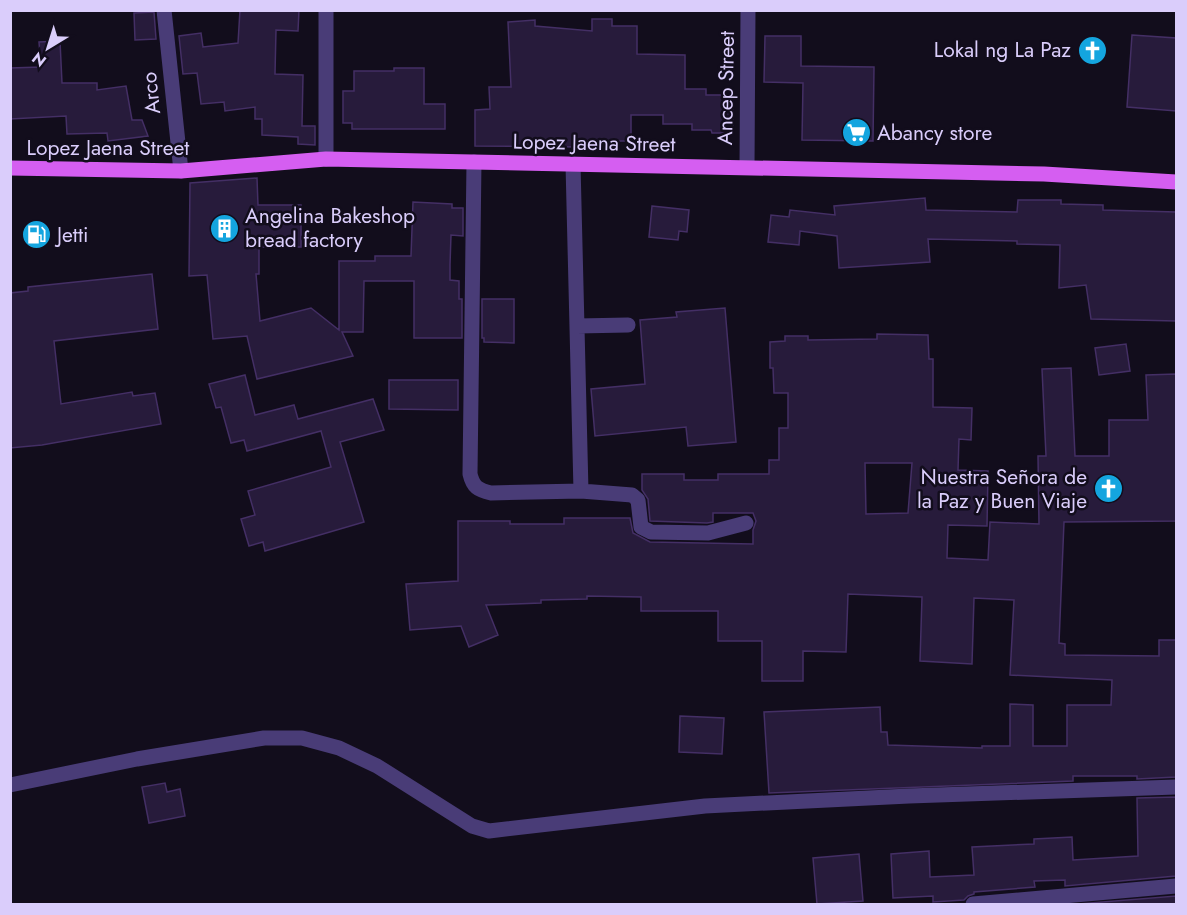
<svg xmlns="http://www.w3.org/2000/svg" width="1187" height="915" viewBox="0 0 1187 915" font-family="Jost,sans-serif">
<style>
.building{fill:#271b3b;stroke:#442f65;stroke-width:1.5;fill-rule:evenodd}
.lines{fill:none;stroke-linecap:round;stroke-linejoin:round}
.street{stroke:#493c77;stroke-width:15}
.primary{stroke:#d55ef1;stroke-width:15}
.labels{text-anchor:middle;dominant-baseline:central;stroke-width:5;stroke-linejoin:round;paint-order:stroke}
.poi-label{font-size:21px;fill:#dacdfb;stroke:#120d1c;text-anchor:start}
.street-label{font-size:21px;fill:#dacdfb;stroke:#120d1c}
</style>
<rect width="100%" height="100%" fill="#120d1c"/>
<path class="building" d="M240,10H299L298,31L276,30L275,74L303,75L302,126H315V145L298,144V137L262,135V119H255V107L225,111L224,102L201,104L197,73L183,74L179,36L201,33L203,47L238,43Z
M154,12L156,39L135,40L134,13Z
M592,19H612V26H637V54L685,55V89H706V95H733V133H712L711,130H692V124H663V115H631V141H579V147L475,146V110L490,109L489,87H511L508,22L535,20V26L592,31Z
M1132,35L1176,38V111L1127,107Z
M765,36H801V66L874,67L873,141L802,140L803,83L764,82Z
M60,41L62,83H97V90L126,86L132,120H142L148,136L108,141L107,133L67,134L66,116L10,119V68L41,67L39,42Z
M394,68H424V104H445V129H352V123H343V91H354V71H394Z
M257,178L258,205H301V247H259V274H256L260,321L311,308L339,330V261H375V256H411L413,202L452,204V208H463V236L451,235L450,265V280L459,281V299H462V338H414V281H364L363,332H342L353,356L257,379L247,336L213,339L207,275L189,276L190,183Z
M925,198L926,210L1017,212L1018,200H1061V204L1103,205V210L1176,212V321L1091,319L1086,285L1059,288L1060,245L1017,244V241L928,239L930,262L839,268L837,236L800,231L799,245L768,242L771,215L789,217L790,210L835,215L834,206Z
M652,206L689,210L687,232L679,231L678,240L649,237Z
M152,274L158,329L54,341L61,404L132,392L133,396L155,393L161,424L42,445L10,448V293L28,291V287Z
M482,299H514V343L484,342V338H482Z
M725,308L736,442L688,446L686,427L595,436L591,389L645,384L640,320L677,317L676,312Z
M877,334L928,335L929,359H933V407L972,408L971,440L959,439L958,470L988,471L987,526L948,525L947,558L988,560L990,522L1039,524L1038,456H1046L1042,369L1071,368L1075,456H1109V420H1148L1146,375L1176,374V521L1064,522L1059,643L1065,644V655L1159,656V640H1176V777L1137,779V776H1073V781L769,793L764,712L880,707L881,732H887L888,745L982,748V746H1010V704L1033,705V746H1067V705H1111L1112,680L1010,675L1014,600L974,598L972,664L920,661L922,597L848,594L846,652L803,651V681H762V641H718V611H641V597L587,596V599L541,600V603L486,605L498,635L469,647L461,626L410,630L406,584L458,581V521H510V524H564V518H630L633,533L650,542L753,544V530L756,521L753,513H713V522L707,523L650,521L648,499L642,490V474H684V480H718V474H769V460H779V428H788V393H774L773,368H770V342L785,341V336H808V340L877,339ZM865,463H912L908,513L866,514Z
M1126,344L1130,371L1099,375L1095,348Z
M245,375L255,415L294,405L298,419L373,399L384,430L340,442L364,522L265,551L263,542L249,546L241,519L255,515L248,491L331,467L321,431L247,451L244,440L231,443L221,407L216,408L209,384Z
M389,380H458V410L389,409Z
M680,716L724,718L722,754L679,752Z
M165,783L167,792L180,789L185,816L149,823L142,787Z
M1176,797V876L1065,886V880L1034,881L1035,887L974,892V894L968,896L964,900L933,902V896L893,898L891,854L929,851L930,877L974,875L972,847L1034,844V839L1072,837L1073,860L1138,856L1137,798Z
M859,854L863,901L817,904L813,858Z
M1176,896V904H1078Z"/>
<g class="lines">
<path class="street" d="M164,10L181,171
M326,10V159
M474,162L470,474C473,487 478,490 491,493L581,491L573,164
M747,167L748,10
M577,326L628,325
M581,491L632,495L638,500L641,527L651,532L708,533L746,523
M10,785L137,759L264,738H302L339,748L377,766L472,826L489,831L705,806L909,796L1176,787
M973,904L1176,886"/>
<path class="primary" d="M10,168L181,171L326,159L1044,174L1176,182"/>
</g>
<defs>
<symbol id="church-disc" viewBox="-11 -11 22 22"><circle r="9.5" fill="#14a5df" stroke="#120d1c"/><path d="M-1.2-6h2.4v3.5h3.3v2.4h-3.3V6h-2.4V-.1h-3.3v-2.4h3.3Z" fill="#fff"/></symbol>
<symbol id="supermarket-disc" viewBox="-11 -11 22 22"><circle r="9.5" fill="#14a5df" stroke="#120d1c"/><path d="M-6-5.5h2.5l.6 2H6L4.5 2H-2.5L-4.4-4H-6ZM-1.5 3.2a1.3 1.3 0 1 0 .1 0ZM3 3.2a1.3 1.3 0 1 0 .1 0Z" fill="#fff"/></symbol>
<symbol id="building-disc" viewBox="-11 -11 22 22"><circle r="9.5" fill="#14a5df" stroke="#120d1c"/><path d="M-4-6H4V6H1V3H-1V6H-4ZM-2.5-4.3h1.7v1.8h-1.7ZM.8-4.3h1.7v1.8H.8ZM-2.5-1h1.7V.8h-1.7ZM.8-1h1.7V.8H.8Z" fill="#fff"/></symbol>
<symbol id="fuel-disc" viewBox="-11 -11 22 22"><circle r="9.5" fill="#14a5df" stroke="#120d1c"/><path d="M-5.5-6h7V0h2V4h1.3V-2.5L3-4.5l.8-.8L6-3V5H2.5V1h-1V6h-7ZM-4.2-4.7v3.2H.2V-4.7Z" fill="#fff"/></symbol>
</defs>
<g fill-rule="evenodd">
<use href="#church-disc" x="1076" y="34" width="33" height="33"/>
<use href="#supermarket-disc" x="840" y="116" width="33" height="33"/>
<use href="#building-disc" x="208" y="212" width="33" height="33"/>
<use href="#fuel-disc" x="20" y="218" width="33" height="33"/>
<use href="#church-disc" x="1092" y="472" width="33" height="33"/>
</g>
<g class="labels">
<g class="poi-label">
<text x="1071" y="50" text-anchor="end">Lokal ng La Paz</text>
<text x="877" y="133">Abancy store</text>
<text x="245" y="216">Angelina Bakeshop<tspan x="245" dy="24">bread factory</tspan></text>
<text x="57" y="235">Jetti</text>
<text x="1087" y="477" text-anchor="end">Nuestra Señora de<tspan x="1087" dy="24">la Paz y Buen Viaje</tspan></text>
</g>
<g class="street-label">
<text transform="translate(726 88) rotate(-89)">Ancep Street</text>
<text transform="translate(151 93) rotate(-96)">Arco</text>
<text transform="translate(594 143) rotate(1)">Lopez Jaena Street</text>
<text x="108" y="148">Lopez Jaena Street</text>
</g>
</g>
<rect width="1187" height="915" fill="none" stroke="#dacdfb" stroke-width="24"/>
<g transform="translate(48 48) rotate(218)" stroke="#120d1c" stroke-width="4.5" paint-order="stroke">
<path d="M0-4.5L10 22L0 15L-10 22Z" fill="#dacdfb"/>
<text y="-9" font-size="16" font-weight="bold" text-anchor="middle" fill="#dacdfb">N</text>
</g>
</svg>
